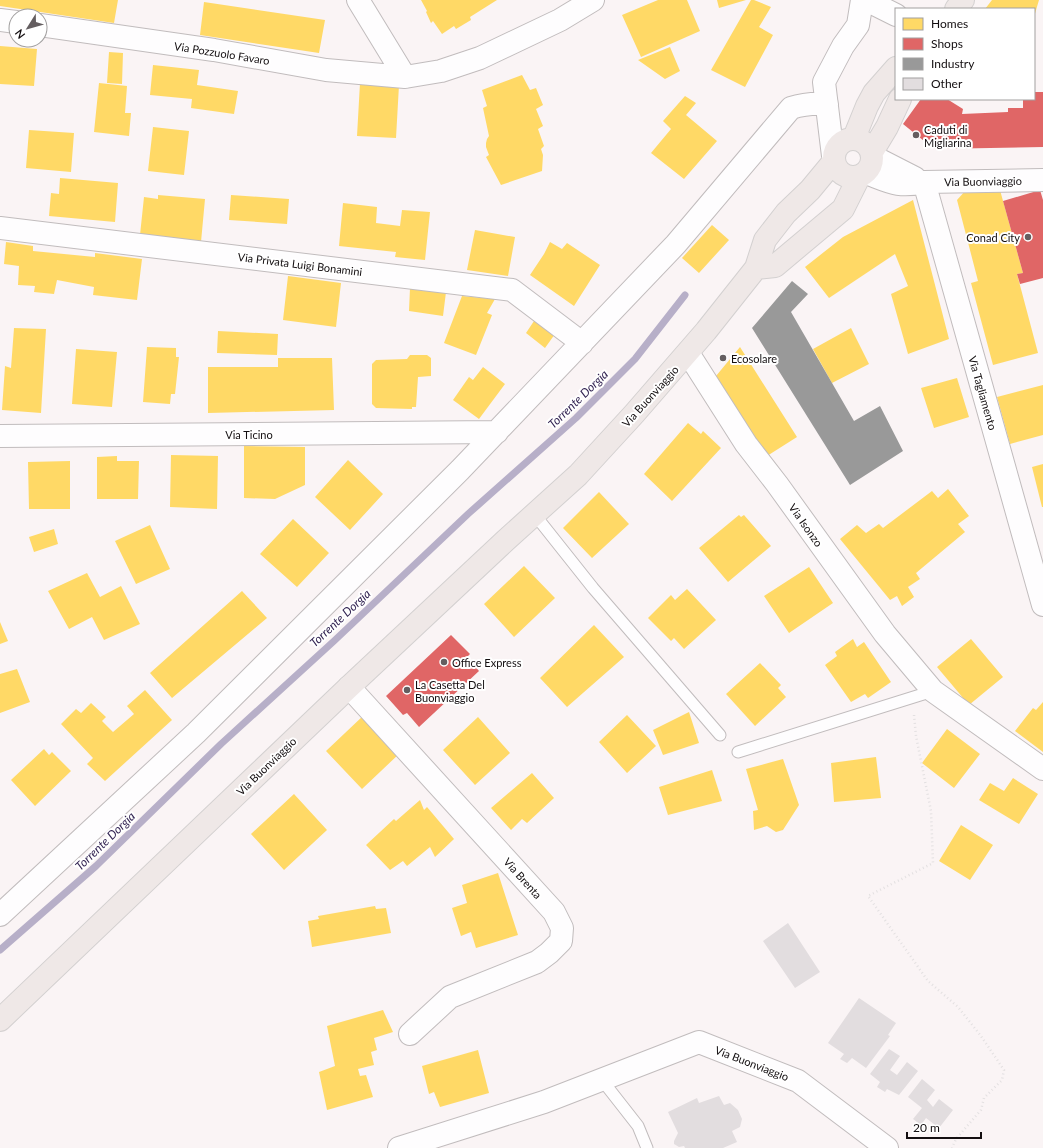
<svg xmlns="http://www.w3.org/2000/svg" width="1043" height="1148" viewBox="0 0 1043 1148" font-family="Lato,sans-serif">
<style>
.homes{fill:#ffd966}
.shops{fill:#e06666}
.industry{fill:#999}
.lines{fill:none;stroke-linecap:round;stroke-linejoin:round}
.stream{stroke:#b7afc8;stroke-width:7}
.building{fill:#e2dddf}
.lane-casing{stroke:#c1bcbd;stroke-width:13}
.street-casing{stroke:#c1bcbd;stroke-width:24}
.secondary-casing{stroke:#c1bcbd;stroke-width:24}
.primary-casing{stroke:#d3d0d0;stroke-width:24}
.path{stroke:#e3e0e1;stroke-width:2.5;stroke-dasharray:1 3;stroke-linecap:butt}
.lane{stroke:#fefdfe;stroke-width:11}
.street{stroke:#fefdfe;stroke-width:22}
.secondary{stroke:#fefdfe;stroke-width:22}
.primary{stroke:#efe8e7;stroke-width:22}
.poi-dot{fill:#645e60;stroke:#fff;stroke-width:1.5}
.labels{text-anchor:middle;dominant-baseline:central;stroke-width:4;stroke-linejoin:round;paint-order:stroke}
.street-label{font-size:11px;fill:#130e10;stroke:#fff}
.poi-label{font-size:11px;fill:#130e10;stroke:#fff;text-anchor:start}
.water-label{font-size:12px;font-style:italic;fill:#322352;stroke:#fff}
</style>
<rect width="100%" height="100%" fill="#faf4f5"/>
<path class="homes" d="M0,0H118L114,23L0,6Z
M421,0H497L470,17L471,20L456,29L454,26L442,34L433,21L431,23L426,12L427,11Z
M658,0H687L700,31L641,57L622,15Z
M717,0H746L719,8Z
M751,0H754L771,7L759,27L773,35L745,87L711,70Z
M992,0H1039L1034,17V9H985Z
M204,2L325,20L319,53L200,35Z
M0,46L37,49L34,86L0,84Z
M670,47L680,71L665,79L638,60Z
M109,52L123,53L122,84L107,83Z
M153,65L199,70L197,85L238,91L234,114L191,108L192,99L150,95Z
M522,75L530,90L536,88L543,105L536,109L543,126L538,129L544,146L541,149L543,155L542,171L501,185L486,157L489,155L486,147V143L487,139L489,136L483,108L487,106L482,90Z
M99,83L127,86L125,113H131L129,136L94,132Z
M360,83L399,85L396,138L357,136Z
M685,96L696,103L686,115L717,141L684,179L651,153L671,129L663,121Z
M153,127L189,131L184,175L148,171Z
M29,130L74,133L71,172L26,168Z
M60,178L118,183L115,222L49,216L51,193L59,194Z
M966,190H1000L1023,273L1017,274L1038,353L993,365L971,283L978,281L957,200Z
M158,195L205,199L201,242L140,235L144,197L158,199Z
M231,195L289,199L287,224L229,220Z
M913,200L949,339L908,354L891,294L908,286L895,254L829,298L805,267L843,237Z
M343,203L377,207L376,223L400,226L402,210L430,212L425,260L395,257L396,252L339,246Z
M712,225L729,240L699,273L682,258Z
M475,230L515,237L508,276L467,270Z
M6,242L33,246V251L95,257V253L142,259L137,300L93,295L94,287L57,280L54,294L34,292L35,286L18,285L19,266L4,264Z
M550,242L562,249L567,243L600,265L574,306L530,275L544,254Z
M288,276L341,283L336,327L283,320Z
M410,288L446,292L443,316L409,311Z
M462,296L495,299L487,313L492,315L476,355L444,343Z
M536,318L555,334L545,348L526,333Z
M14,328L46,329L41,413L2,410L5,366L11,368Z
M851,328L869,364L832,383L813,349Z
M218,331L278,334L277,355L217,353Z
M147,347L176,348V357H179L175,394H171L170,404L143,402Z
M740,347L797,437L767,456L716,376Z
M76,349L117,352L112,407L72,404Z
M410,355H427L431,358V376L418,377L416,407H412V409L376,408L372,404V364L376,360L407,359Z
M278,358H332L334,410L208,413V367H278Z
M483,367L505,384L479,419L453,400L469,377L473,380Z
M957,378L969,417L934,428L921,388Z
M1043,385V435L1010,444L997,397Z
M688,423L701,434L703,431L721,448L672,501L644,474Z
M244,446L305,447V485L275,499L244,498Z
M171,455L218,456L217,509L170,507Z
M117,456V461H139L138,499H97V457Z
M348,460L383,494L350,530L315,497Z
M70,461V509H29L28,462Z
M1043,464V507H1042L1032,467Z
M948,489L969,516L958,524L965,532L916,573L920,579L908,587L914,597L902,606L897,596L890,600L840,539L857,525L866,533L879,524L883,528L932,491L938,498Z
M599,492L629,524L592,558L563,528Z
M739,515L741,517L744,515L771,546L728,582L699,548Z
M293,519L329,553L297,587L260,554Z
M150,525L170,569L136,584L115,541Z
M54,529L58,544L34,552L29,537Z
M524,566L555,598L514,637L484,604Z
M809,567L833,603L789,633L764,596Z
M87,573L100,597L121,586L140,624L104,640L92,617L69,629L48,591Z
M687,589L716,620L684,649L674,638L671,641L648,618L671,595L675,600Z
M242,591L267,618L172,698L150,673Z
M0,622L8,641L0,644Z
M594,625L624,657L567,707L540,678Z
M853,639L857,647L864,642L891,682L868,698L865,694L851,702L825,665L837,656L835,652Z
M971,639L1003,677L969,705L937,667Z
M760,663L781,685L778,688L786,697L755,726L726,694Z
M17,669L30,702L0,713V674Z
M145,690L172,720L105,781L87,764L93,758L61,724L76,709L81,713L91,703L106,717L102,721L113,732L134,714L127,706Z
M1043,702V752L1015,731L1033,708L1036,710Z
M689,712L699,743L663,755L653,730Z
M364,715L400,753L362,789L326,751Z
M627,715L656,746L627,773L599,742Z
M478,717L510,753L475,785L443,750Z
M947,729L980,754L954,788L922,763Z
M44,749L49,755L52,752L71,771L35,806L11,780Z
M876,757L881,798L834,802L831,763Z
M783,759L799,805L783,830L776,832L767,826L754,830L753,811L758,810L746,769Z
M712,770L722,801L668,815L659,787Z
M532,773L554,798L527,823L522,819L511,830L491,808Z
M1013,778L1038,794L1019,824L979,800L990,783L1004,791Z
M294,794L327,830L284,870L251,834Z
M420,800L424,810L427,807L454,839L435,857L430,847L407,866L403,861L390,870L366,845L394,819L396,821Z
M961,825L993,845L970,880L939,861Z
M498,873L518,935L476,948L471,932L461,936L452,908L467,903L462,885Z
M375,906L376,909L386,908L391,933L312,947L308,921L319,919L318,916Z
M383,1010L393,1032L374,1038L377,1050L371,1052L374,1065L358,1069L360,1076L366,1075L373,1097L327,1110L319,1072L335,1066L327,1026Z
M478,1050L489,1093L440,1107L434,1092L429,1094L422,1066Z"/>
<path class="shops" d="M1034,92H1043V147L934,149L903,124L921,99H947L963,109L962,114L1008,112V108H1023V99H1034Z
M1040,190L1043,200V278L1020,284L1017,274L1023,273L1003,201Z
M451,635L470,654L467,657L479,671L419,727L407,713L403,715L386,696Z"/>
<path class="industry" d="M792,281L808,294L791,312L854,421L880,406L903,451L850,485L752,328Z"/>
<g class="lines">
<path class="stream" d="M0,950L96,866L221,744L334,641L468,514L576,418L635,359L685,295"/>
</g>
<path class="building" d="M788,923L820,972L795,988L763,941Z
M859,998L896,1023L888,1035L890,1036L866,1068L852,1058L847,1063L840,1059L844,1054L828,1043Z
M889,1049L900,1056L890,1070L897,1075L907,1062L918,1071L899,1095L887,1089L885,1092L877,1087L880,1082L870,1074Z
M922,1079L935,1090L927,1100L933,1107L939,1099L953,1110L939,1128L926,1118L921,1125L913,1119L922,1108L908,1097Z
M719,1096L724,1105L730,1103L738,1110L742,1119L740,1127L732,1131L737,1142L723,1148H685L684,1146L679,1147L674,1144V1141L678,1133L668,1112L697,1098L699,1103Z"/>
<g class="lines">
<defs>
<path id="lane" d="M535,515L593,588L720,735
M738,752L933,691
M602,1080L638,1126L647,1148"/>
<path id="street" d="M358,0L405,77
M866,0L896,15
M0,20L16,22
M40,25L214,50L326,70L405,77L441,71L480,58L560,20L593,0
M833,156L824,82L843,46L858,25L862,0
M924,182L1043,605
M0,228L512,290L582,343
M688,353L746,444L777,484L885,634L933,691L1043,769
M0,436L497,432
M349,687L554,912L562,928L561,941L549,953L537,962L450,997L410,1034
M0,915L196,733L460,470L676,244L791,108C803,104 814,103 827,104
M399,1148L544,1102L699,1042L798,1081L887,1148"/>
<path id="secondary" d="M872,156L915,178
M866,173C890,182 898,188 924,182L1043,180"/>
<path id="primary" d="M956,9L963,0
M854,138L867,106L874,93L896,68
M834 158a19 19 0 1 1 38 0a19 19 0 1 1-38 0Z
M872,152L887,127L900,99
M756,268L775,266L843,209L859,177
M0,1020L349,687L506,540L578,475L634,414L706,331L756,268L765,240L786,213L810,190L834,161"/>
</defs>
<use href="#lane" class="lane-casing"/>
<use href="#street" class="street-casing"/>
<use href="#secondary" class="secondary-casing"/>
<use href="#primary" class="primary-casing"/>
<path class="path" d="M914,715L916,736L931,811L933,863L868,896L928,981L958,1007L981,1036L1004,1070L1002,1080L984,1098L981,1110L956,1139L952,1148"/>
<use href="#lane" class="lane"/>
<use href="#street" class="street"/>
<use href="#secondary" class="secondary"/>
<use href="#primary" class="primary"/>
</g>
<g class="poi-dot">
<circle cx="916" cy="135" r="4"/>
<circle cx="1028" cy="237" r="4"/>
<circle cx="723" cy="358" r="4"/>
<circle cx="444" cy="662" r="4"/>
<circle cx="407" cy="690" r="4"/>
</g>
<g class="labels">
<g class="street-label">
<text transform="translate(222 53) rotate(9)">Via Pozzuolo Favaro</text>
<text transform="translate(983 181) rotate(-1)">Via Buonviaggio</text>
<text transform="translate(300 264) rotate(7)">Via Privata Luigi Bonamini</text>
<text transform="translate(983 393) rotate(74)">Via Tagliamento</text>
<text transform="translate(650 396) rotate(-48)">Via Buonviaggio</text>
<text x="249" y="434">Via Ticino</text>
<text transform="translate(806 525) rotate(55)">Via Isonzo</text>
<text transform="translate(266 766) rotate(-44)">Via Buonviaggio</text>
<text transform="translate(523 878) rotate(48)">Via Brenta</text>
<text transform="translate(752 1063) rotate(21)">Via Buonviaggio</text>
</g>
<g class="poi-label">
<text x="924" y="129">Caduti di<tspan x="924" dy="13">Migliarina</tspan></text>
<text x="1020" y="237" text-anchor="end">Conad City</text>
<text x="731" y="358">Ecosolare</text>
<text x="452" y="662">Office Express</text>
<text x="415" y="684">La Casetta Del<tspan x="415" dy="13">Buonviaggio</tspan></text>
</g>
<g class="water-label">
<text transform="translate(578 399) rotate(-44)">Torrente Dorgia</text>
<text transform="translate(340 618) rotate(-43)">Torrente Dorgia</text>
<text transform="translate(105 841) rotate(-44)">Torrente Dorgia</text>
</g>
</g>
<rect x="895" y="8" width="140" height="92" fill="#ffffff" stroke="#a19f9f"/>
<rect x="903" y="18" width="20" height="12" fill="#ffd966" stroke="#a19f9f"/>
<text x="931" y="28" font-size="12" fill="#130e10">Homes</text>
<rect x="903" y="38" width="20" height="12" fill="#e06666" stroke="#a19f9f"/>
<text x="931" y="48" font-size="12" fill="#130e10">Shops</text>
<rect x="903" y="58" width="20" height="12" fill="#999999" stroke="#a19f9f"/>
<text x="931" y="68" font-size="12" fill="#130e10">Industry</text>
<rect x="903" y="78" width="20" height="12" fill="#e2dddf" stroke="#a19f9f"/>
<text x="931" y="88" font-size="12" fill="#130e10">Other</text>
<g transform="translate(28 28) rotate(233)"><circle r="19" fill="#ffffff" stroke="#a19f9f"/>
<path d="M0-3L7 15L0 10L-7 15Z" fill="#645e60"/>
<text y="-6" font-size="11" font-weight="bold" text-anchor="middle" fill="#130e10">N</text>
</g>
<path d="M907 1132v6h74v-6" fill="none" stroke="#130e10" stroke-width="2"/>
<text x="913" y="1132" font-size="12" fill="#130e10" stroke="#ffffff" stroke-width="3" paint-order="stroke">20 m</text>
</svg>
